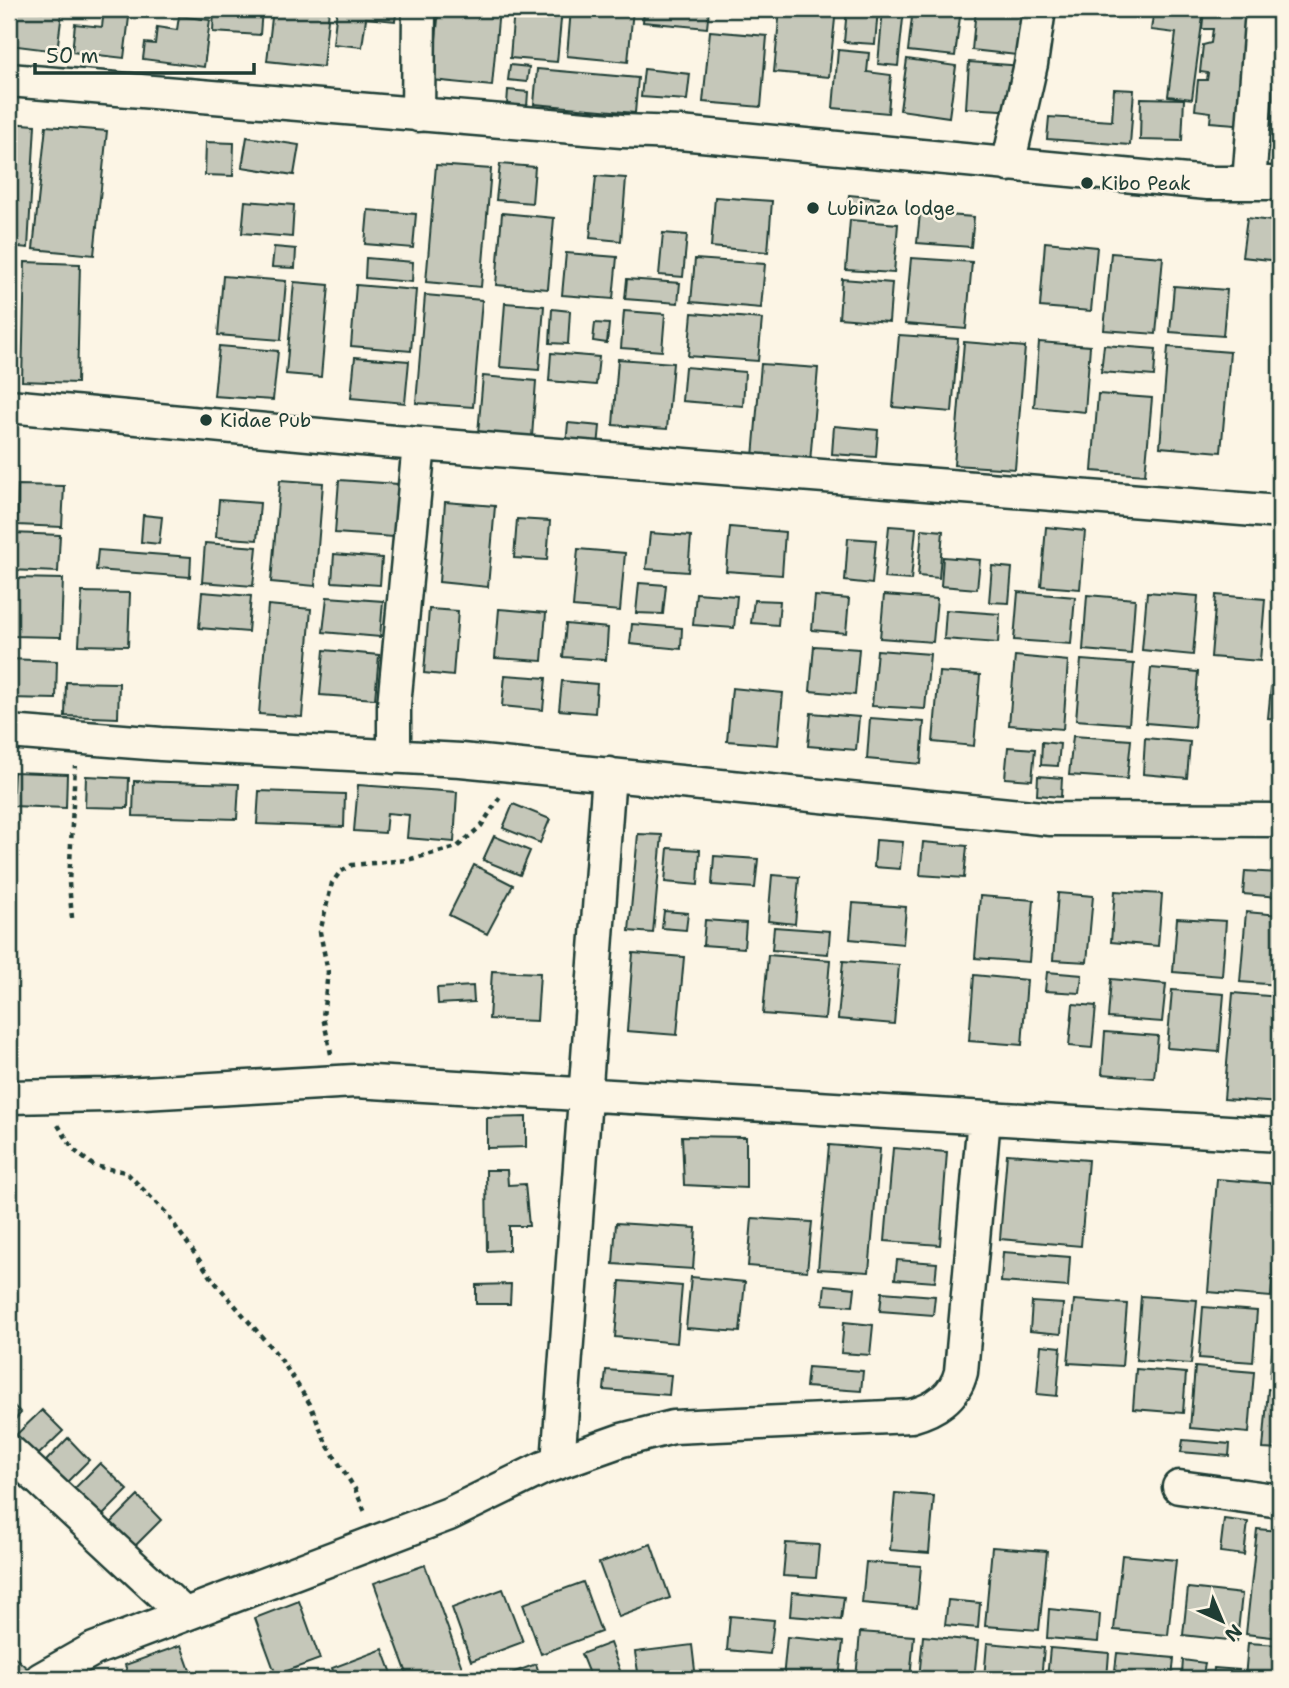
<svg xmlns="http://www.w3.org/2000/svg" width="1289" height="1688" viewBox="0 0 1289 1688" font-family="'Shantell Sans',sans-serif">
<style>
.building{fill:#c5c7b9;stroke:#1f3d34;stroke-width:2}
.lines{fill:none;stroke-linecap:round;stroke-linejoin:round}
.street-casing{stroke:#1f3d34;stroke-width:37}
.path{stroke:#1f3d34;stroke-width:4.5;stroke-dasharray:5 5;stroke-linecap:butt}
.street{stroke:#fcf5e5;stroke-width:32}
.poi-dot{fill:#1f3d34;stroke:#fcf5e5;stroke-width:2.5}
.labels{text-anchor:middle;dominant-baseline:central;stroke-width:5;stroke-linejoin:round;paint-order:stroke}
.poi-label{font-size:19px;fill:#1f3d34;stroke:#fcf5e5;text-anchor:start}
</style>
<rect width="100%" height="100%" fill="#fcf5e5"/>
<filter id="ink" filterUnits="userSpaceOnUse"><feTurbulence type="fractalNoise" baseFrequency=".0143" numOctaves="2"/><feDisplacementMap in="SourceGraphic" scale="14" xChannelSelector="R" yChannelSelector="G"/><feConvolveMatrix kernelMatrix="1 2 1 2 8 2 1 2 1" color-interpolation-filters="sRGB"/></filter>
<g filter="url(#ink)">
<path class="building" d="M13,9L62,13L57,51L9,45Z
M104,9H130L124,58L72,52L75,24L102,27Z
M214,9H262L260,35L213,32Z
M273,9H329L323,67L267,61Z
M337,9H397L395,21L366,18L362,47L333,44Z
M439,9H499L492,86L432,80Z
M514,9H562L557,62L510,58Z
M571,9H633L628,62L567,56Z
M644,9H709L707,28L643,22Z
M780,9H836L829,77L774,72Z
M847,9H878L875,44L844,42Z
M883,9H904L898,66L878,64Z
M913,9H961L955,56L908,51Z
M976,9H1031L1026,56L972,50Z
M1154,9H1204L1192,99L1168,96L1176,33L1151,30Z
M1204,9H1258L1248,125L1210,122L1211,112L1195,110L1198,80H1207L1208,73L1200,72L1203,45L1211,43L1213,29H1202Z
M1274,15L1280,16V85L1265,83Z
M179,16L210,20L204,67L143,59L145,43L155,44L157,27L177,30Z
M710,31L767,36L761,107L703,102Z
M838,50L869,53L867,72L891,75L888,113L833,108Z
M907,59L956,66L949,117L900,110Z
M969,62L1023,66L1019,111L966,108Z
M510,65L529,67L527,82L508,80Z
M537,69L638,78L635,113L534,104Z
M644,69L690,74L687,100L641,97Z
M1263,88L1280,89V148L1259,146Z
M1114,89L1134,90L1130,145L1047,139L1049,117L1112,121Z
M508,90L528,92L527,107L507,105Z
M1141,98L1184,99L1182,141L1140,140Z
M9,123L35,125L28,248L9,246Z
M46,126L107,131L94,255L33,249Z
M247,137L299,145L294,175L242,167Z
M206,142L234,143L233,176L205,175Z
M500,164L535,167L532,203L496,200Z
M436,165L491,169L481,287L426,282Z
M596,176L626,178L621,241L590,238Z
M849,195L879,198L877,212L847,210Z
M715,197L772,201L768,252L711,247Z
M245,201L294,205L292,237L242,233Z
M368,210L416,214L413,248L365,244Z
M502,213L554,218L548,289L496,285Z
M920,213L974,217L971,247L917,243Z
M1247,218L1280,222V261L1242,257Z
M850,220L898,224L894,273L846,270Z
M663,233L687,235L683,277L659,275Z
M1045,242L1097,247L1091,311L1040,307Z
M274,247L296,249L295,268L272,267Z
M566,253L617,257L613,299L562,295Z
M1111,253L1163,257L1156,334L1104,330Z
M366,258L413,262L412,282L365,278Z
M911,258L972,262L966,329L905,324Z
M695,259L765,264L761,308L691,302Z
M25,262L80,264L77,383L22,381Z
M9,265H15L14,380H9Z
M223,276L286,281L281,340L218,335Z
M627,279L680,283L678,303L625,299Z
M842,279L892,283L889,322L839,318Z
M294,282L329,285L321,377L286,374Z
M356,285L416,290L411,351L351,346Z
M1174,286L1227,290L1223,336L1170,332Z
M425,295L482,300L473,407L416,403Z
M505,303L544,306L539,370L500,367Z
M552,309L570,311L568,344L550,343Z
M624,311L665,314L662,351L621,348Z
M692,313L762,319L758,361L688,356Z
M595,323L609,324L607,343L593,341Z
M899,335L958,339L952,412L893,407Z
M964,342L1025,347L1015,469L954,465Z
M1039,342L1090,346L1085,412L1034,407Z
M1104,345L1156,349L1154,376L1101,372Z
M219,346L278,351L273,400L214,396Z
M1168,347L1230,352L1221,452L1160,447Z
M551,353L599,357L596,385L549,381Z
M355,357L409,361L405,403L351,398Z
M618,359L673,363L667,429L613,425Z
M761,364L818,368L810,462L753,457Z
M685,367L745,372L743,406L682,401Z
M483,376L536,381L532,437L478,433Z
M1098,394L1152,398L1145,475L1092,471Z
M568,423L600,426L598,447L566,445Z
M834,426L878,430L876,457L832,454Z
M280,480L323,483L315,586L271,582Z
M339,480L398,484L394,537L335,533Z
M18,485L64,486L62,527L17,525Z
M219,500L260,503L257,540L216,537Z
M445,502L495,506L488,587L439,582Z
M143,515L162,517L159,544L141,542Z
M517,519L550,521L547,560L514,558Z
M889,526L916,528L911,580L884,578Z
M730,527L785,532L782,575L726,571Z
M1046,527L1085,531L1080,589L1041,586Z
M922,529L943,531L939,578L918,576Z
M12,533L60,535L58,572L10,570Z
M650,533L691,536L688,572L646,569Z
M848,538L876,540L872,584L845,581Z
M205,543L257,547L253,586L202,582Z
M578,549L625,553L620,611L573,607Z
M98,550L191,557L190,577L96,570Z
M334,554L382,558L380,585L332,582Z
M943,557L980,560L977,589L941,586Z
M992,566L1012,568L1009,603L989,602Z
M14,578L63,579L61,637L12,636Z
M639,583L666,585L663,614L636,613Z
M82,592L130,593L128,646L79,645Z
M202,592L251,596L248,632L199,628Z
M1018,592L1075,597L1071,644L1014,640Z
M1147,592L1198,596L1193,655L1142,650Z
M696,593L737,596L734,628L693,625Z
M1280,593V665L1274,664Z
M884,595L937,599L933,642L880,638Z
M1087,595L1135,599L1131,654L1083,650Z
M1216,595L1265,599L1260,661L1211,657Z
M815,596L849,599L846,633L812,630Z
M327,597L383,601L380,637L323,632Z
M754,600L780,601L778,625L751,623Z
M268,605L311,609L302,717L259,714Z
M429,609L458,611L453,676L424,673Z
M499,609L546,613L542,661L495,658Z
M946,610L1000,614L998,643L944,639Z
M566,624L608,628L606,660L563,657Z
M632,624L682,628L681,649L630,644Z
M814,646L859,649L855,695L810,691Z
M324,650L379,655L375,699L320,695Z
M877,650L930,654L925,709L872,706Z
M1015,656L1068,661L1063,729L1009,725Z
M9,659L57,661L56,699L9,698Z
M1081,660L1134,664L1129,724L1076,720Z
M1151,668L1198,672L1194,727L1146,723Z
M939,672L980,675L974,746L933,742Z
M505,675L546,678L543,710L502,706Z
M1272,677L1280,678V719L1268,718Z
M562,681L597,684L595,713L559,710Z
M66,682L119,683L118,718L65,716Z
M732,688L783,693L778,745L727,741Z
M811,713L859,717L856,750L808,746Z
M870,718L924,722L921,764L867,759Z
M1073,736L1131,740L1127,779L1069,775Z
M1145,738L1190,742L1187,778L1143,774Z
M1042,742L1060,744L1058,766L1041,765Z
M1008,747L1035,749L1032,780L1005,778Z
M14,772L67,774L66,808L12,806Z
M86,776L129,778L128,808L85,807Z
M1038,776L1062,778L1061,797L1037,795Z
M134,781L239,784L237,819L133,816Z
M358,785L457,792L454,842L407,838L409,815L387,813L385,833L354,831Z
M259,791L345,794L344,827L257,824Z
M513,804L550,819L540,843L503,828Z
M638,834L662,835L653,933L629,931Z
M494,836L530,851L520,875L483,860Z
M876,840L903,842L900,869L874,867Z
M923,842L967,846L964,878L920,875Z
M668,848L700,850L698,885L665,882Z
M714,856L758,859L755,888L712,885Z
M474,865L513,885L487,934L449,915Z
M1245,871L1280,873V897L1243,894Z
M772,875L799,877L795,924L768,921Z
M1115,891L1162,894L1158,946L1111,942Z
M1058,893L1093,896L1087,962L1053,960Z
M980,896L1034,900L1029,962L975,958Z
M853,903L906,907L903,944L850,939Z
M664,911L688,913L686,930L662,928Z
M1246,912L1280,915V985L1240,982Z
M1177,918L1226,921L1222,976L1173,972Z
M705,920L746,923L744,948L703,945Z
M774,927L830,931L828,954L772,950Z
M633,953L684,957L677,1035L627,1031Z
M768,955L830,960L825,1019L763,1014Z
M843,961L899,965L894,1024L838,1019Z
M492,971L540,973L537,1021L489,1019Z
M1047,972L1082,975L1080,993L1045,991Z
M974,975L1027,980L1022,1045L969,1041Z
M1111,979L1166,984L1162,1022L1108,1018Z
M473,986L474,1002L438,1004L437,988Z
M1172,990L1224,994L1219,1052L1167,1048Z
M1233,993L1280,997V1103L1224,1099Z
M1073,1004L1096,1006L1092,1048L1069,1046Z
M1105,1032L1158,1036L1154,1078L1102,1074Z
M526,1117V1147L487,1148V1118Z
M682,1136L746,1137V1188L684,1185Z
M829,1145L880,1149L869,1272L818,1269Z
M893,1148L947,1152L940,1245L885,1241Z
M1007,1154L1088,1160L1081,1246L1000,1239Z
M486,1170H507L508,1185L525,1184L529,1226H509V1250L487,1251Z
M1217,1179L1280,1184L1271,1297L1208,1292Z
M752,1218L812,1222L807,1271L748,1266Z
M616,1223L696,1228L693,1269L613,1264Z
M1003,1252L1070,1257L1068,1287L1001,1282Z
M897,1260L937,1263L935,1282L895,1279Z
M691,1277L745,1282L740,1332L686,1328Z
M620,1281L682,1286L677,1343L615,1337Z
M511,1284L510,1304H476V1285Z
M825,1285L855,1288L853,1306L823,1304Z
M882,1292L935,1296L933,1315L880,1311Z
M1141,1296L1197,1300L1191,1364L1136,1360Z
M1074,1300L1127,1304L1122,1366L1068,1363Z
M1032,1302L1063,1304L1061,1334L1030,1331Z
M1203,1307L1257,1311L1253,1362L1199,1358Z
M1275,1315H1280V1377H1270Z
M844,1322L873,1325L870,1355L841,1353Z
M1041,1345L1061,1347L1057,1396L1037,1394Z
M808,1367L863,1371L861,1391L806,1387Z
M1195,1367L1254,1372L1249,1433L1190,1428Z
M1136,1369L1186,1373L1183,1413L1133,1409Z
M606,1370L671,1375L669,1395L604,1390Z
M1268,1389L1280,1390V1450L1263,1449Z
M12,1404L21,1413L9,1426V1407Z
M42,1410L63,1431L37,1456L16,1435Z
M68,1438L89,1460L67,1482L46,1461Z
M1183,1440L1230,1444L1229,1456L1181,1452Z
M100,1463L128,1490L101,1517L74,1489Z
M895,1493L934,1496L929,1553L890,1550Z
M138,1496L161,1520L133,1548L109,1525Z
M1224,1519L1248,1522L1244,1555L1220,1552Z
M1257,1529L1280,1531V1638L1246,1634Z
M786,1543L819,1545L816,1578L783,1576Z
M651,1544L670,1598L619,1617L599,1563Z
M992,1547L1047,1551L1039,1630L985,1626Z
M1122,1555L1176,1560L1168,1635L1114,1630Z
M866,1562L921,1566L917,1608L862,1603Z
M425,1565L465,1676L455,1679H409L374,1583Z
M583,1582L601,1632L541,1654L523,1604Z
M1188,1588L1242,1594L1237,1641L1183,1635Z
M503,1589L523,1642L471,1661L452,1608Z
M792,1592L844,1597L841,1620L790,1616Z
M948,1600L980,1603L978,1628L945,1625Z
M299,1601L320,1659L276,1675L255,1618Z
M1049,1609L1100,1614L1098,1642L1047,1638Z
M730,1616L774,1620L770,1654L727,1650Z
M860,1632L914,1636L910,1679H856Z
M923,1636L978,1641L974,1679H919Z
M787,1637L843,1642L839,1679H783Z
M610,1643L623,1679H591L581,1654Z
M987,1643L1044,1648L1041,1679H984Z
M1248,1643L1280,1645V1679H1245Z
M181,1645L193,1679H130L125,1665Z
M692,1645L696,1679H639L635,1652Z
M1050,1648L1109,1653L1107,1679H1047Z
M383,1649L394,1679H336L332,1668Z
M9,1652L28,1669L19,1679H9Z
M1117,1653L1174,1658L1172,1679H1114Z
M1183,1660L1205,1663L1203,1676L1182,1674Z
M536,1664L541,1679H496Z
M1214,1668L1239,1670L1238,1679H1213Z"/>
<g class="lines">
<defs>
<path id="street" d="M9,80L622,131L680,133L1208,183H1280
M418,115L419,9
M1008,165L1031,64L1039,9
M1249,183L1261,23
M9,406L394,442L1280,512
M9,732L161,744L461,760L1051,819L1280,820
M394,757V705L419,444
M9,1097L107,1095L355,1081L1280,1135
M9,1451L183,1613
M558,1463L609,774
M1179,1487L1280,1501
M41,1679L94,1649L449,1514L543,1468L622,1440L673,1427L911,1416C934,1410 955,1397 961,1372L984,1118"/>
</defs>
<use href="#street" class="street-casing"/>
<path class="path" d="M72,918L69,883L75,766
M331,1054L323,1017L328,972L320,932L332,883L340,872L352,865L407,860L457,847L481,826L502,794
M58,1125L74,1150L85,1159L94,1166L126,1172L166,1213L214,1281L280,1358L310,1404L326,1443L355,1489L366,1514"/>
<use href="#street" class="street"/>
</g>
</g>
<g class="poi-dot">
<circle cx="1087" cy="183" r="7"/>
<circle cx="813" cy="208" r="7"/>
<circle cx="206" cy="420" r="7"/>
</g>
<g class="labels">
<g class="poi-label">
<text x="1101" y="183">Kibo Peak</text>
<text x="827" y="208">Lubinza lodge</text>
<text x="220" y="420">Kidae Pub</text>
</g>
</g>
<rect width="1289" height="1688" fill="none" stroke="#fcf5e5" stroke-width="35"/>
<rect x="18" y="18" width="1254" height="1653" fill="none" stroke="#1f3d34" stroke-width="2.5" filter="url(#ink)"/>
<g transform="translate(1222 1621) rotate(136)" stroke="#fcf5e5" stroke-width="5" paint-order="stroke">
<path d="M0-5L12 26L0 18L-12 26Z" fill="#1f3d34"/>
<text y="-10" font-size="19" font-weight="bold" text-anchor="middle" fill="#1f3d34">N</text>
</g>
<path d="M35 63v10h219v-10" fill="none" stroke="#1f3d34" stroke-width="3.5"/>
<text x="46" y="63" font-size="21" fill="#1f3d34" stroke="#fcf5e5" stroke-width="5" paint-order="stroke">50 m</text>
</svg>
